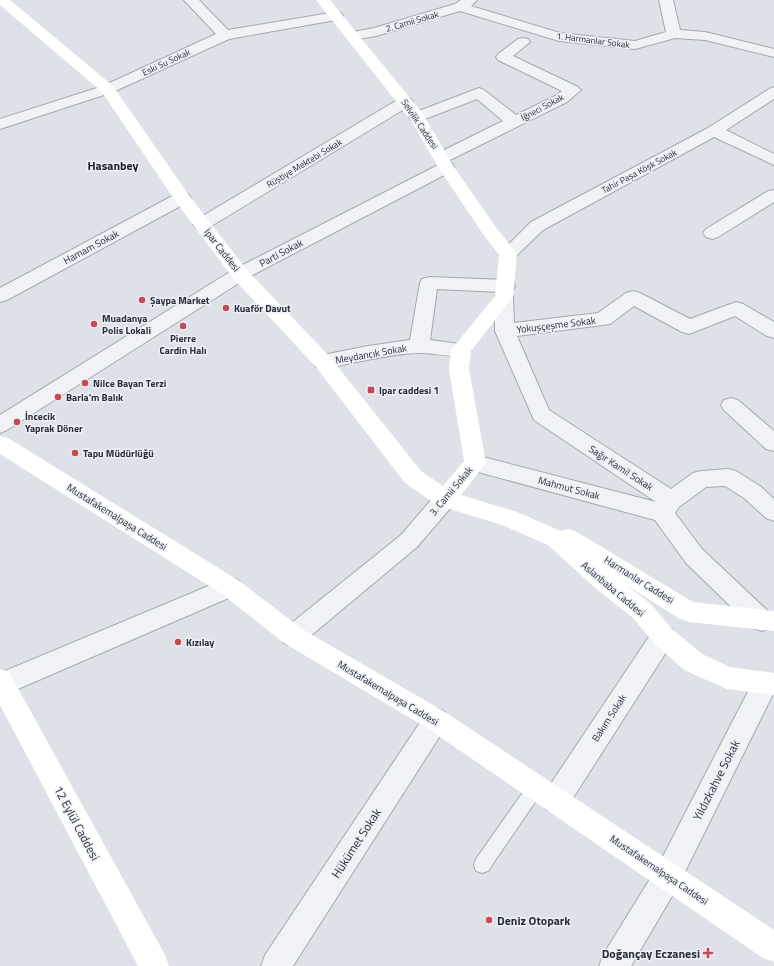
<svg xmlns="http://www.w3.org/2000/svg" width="774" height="966" viewBox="0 0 774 966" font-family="'Titillium Web',sans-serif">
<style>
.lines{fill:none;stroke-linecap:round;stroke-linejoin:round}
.lane-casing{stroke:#a4a8b1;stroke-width:2}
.street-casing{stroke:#a4a8b1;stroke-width:2}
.lane{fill:#f0f2f5;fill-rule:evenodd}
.street{fill:#f0f2f5;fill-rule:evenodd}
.secondary{fill:#fff;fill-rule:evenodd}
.poi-dot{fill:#c74852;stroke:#edf0f5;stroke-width:1.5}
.labels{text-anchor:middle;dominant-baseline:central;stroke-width:3;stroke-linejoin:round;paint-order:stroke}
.far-street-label{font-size:9px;fill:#282e3d;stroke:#edf0f5}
.street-label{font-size:10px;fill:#282e3d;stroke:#edf0f5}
.poi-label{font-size:10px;font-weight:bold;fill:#282e3d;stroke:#edf0f5;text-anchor:start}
.far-district-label{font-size:12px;font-weight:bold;fill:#1a1f2d;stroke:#edf0f5}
.near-street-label{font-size:12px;fill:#282e3d;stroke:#edf0f5}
.near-poi-label{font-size:12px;font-weight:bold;fill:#282e3d;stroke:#edf0f5;text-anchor:start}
</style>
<rect width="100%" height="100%" fill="#dee1e7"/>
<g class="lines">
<defs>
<path id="lane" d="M536,779L542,782L544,787L542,792L488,871L482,873L476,871L474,865L476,859L530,782Z"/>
<path id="street" d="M184,0H199L228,30L336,12L341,13L343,16L341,19L336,20L229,39L113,92L0,129V119L103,86L216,34Z
M461,0H477L471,6L560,33L635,41L666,32L659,0H673L680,30L705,32L774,49V57L705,40L675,38L635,49L559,41L460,11L376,36L353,40L348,39L346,36L348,33L374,28L455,4Z
M523,38L528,39L530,42L513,56L578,87L581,90L567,102L446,162L452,163L454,167L452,171L247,278L7,430L0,433V415L233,270L442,163L436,162L434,158L436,154L503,121L477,99L417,122L411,120L409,117L411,114L479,88L484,90L516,115L555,96L562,91L498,60L496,57L498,54L518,39Z
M774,87V99L726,130L774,154V165L714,137L543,230L514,258L508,260L502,258L499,254L531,222L708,128L769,89Z
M405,97L411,99L413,102L411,105L208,228L202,229L196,228L193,224L196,220L399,99Z
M774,190V202L718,237L712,239L706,237L703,233L706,229L768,191Z
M182,193L188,194L191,198L188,202L7,300L0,302V288L176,194Z
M429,277L506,280L513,282L515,286L513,290L507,292L511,293L513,297L514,323L598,313L626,293L633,291L640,293L690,319L736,302L743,304L774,322V338L767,336L735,316L689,334L682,332L634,306L610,324L603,325L517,336L549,410L671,489L693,473L701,471L728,469L736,471L760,486L774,499V521L766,518L744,498L725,486L706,487L679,507L675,513L702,549L771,614L774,621L771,628L762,631L753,628L686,563L655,520L467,469L464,463L467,457L475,455L656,502L534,420L495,331V297L497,293L500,292L437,289L430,340L468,345L471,350L468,355C452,359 435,352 418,353C387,354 354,363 323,369L316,367L313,362L316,357L323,355L368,346L410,340L420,283L422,279Z
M731,398L738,400L774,431V451L766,449L724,410L721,405L724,400Z
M445,490L453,493L456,499L453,505L417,547L302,643L293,646L284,643L281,636L284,629L401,535L437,493Z
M230,577L238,580L242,587L238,594L11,692L0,694V673Z
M663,626L672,629L675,636L672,643L566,809L556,813L546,809L542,800L546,791L654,629Z
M765,673L774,676V692L678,886L631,966H599L603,955L658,866L756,676Z
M436,708L445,712L449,720L445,728L293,966H261L265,955L427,712Z"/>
</defs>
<use href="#lane" class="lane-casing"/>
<use href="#street" class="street-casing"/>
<use href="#lane" class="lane"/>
<use href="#street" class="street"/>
<path class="secondary" d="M0,0H10L113,86L188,194L247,270L330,357L421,471L443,486L464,461L449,369L451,350L495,296L499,255L483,234L438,167L410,119L316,0H330L423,114L454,167L495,226L517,254L513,297L471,351L469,369L486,463L461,495L517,512L561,531L569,529L577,532L693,602L774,611V631L689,622L680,619L626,585L651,604L672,629L702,654L730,667L774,673V695L727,689L684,670L654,643L633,618L594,587L548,545L502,525L437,505L405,483L316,367L233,278L176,202L102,92L0,5Z
M0,436L8,438L238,580L302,629L445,712L774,930V962L763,958L427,728L284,643L222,594L0,454Z
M0,669L9,672L165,955L169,966H138L0,705Z"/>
</g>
<g class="poi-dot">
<circle cx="142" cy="300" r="4"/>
<circle cx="226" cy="308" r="4"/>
<circle cx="94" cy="324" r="4"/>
<circle cx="183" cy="326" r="4"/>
<circle cx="85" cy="383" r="4"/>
<rect x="367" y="386" width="8" height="8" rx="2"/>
<circle cx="58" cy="397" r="4"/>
<circle cx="17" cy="422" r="4"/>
<circle cx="75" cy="453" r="4"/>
<circle cx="178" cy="642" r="4"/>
<circle cx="489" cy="920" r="4"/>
<path d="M706 947h4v4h4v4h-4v4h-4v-4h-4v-4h4z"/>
</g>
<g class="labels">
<g class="far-street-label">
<text transform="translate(412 21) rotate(-16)">2. Camii Sokak</text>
<text transform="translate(593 40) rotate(7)">1. Harmanlar Sokak</text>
<text transform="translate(166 62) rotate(-25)">Eski Su Sokak</text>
<text transform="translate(542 107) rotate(-28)">İğneci Sokak</text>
<text transform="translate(420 124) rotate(56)">Selvilik Caddesi</text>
<text transform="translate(304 163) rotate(-31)">Rüştiye Mektebi Sokak</text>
<text transform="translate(639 171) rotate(-28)">Tahir Paşa Köşk Sokak</text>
</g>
<g class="street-label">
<text transform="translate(91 247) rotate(-28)">Hamam Sokak</text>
<text transform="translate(222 250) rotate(52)">İpar Caddesi</text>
<text transform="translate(281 253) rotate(-28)">Parti Sokak</text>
<text transform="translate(556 325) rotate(-7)">Yokuşçeşme Sokak</text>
<text transform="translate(371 354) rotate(-10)">Meydancık Sokak</text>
<text transform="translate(621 468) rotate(33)">Sağır Kamil Sokak</text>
<text transform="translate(569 488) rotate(15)">Mahmut Sokak</text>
<text transform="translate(451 491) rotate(-50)">3. Camii Sokak</text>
<text transform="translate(117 517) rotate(32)">Mustafakemalpaşa Caddesi</text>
<text transform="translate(639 580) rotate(32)">Harmanlar Caddesi</text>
<text transform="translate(613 589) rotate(40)">Aslanbaba Caddesi</text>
<text transform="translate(388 693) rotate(31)">Mustafakemalpaşa Caddesi</text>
<text transform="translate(609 718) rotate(-57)">Bakım Sokak</text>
<text transform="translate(659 870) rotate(34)">Mustafakemalpaşa Caddesi</text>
</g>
<g class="poi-label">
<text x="150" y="300">Şaypa Market</text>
<text x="234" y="308">Kuaför Davut</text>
<text x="102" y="318">Muadanya<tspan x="102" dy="12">Polis Lokali</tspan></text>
<text x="183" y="338" text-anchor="middle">Pierre<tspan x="183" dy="12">Cardin Halı</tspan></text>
<text x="93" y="383">Nilce Bayan Terzi</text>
<text x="379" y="390">Ipar caddesi 1</text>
<text x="66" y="397">Barla'm Balık</text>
<text x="25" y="416">İncecik<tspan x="25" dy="12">Yaprak Döner</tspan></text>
<text x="83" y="453">Tapu Müdürlüğü</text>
<text x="186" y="642">Kızılay</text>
</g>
<g class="far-district-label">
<text x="113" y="165">Hasanbey</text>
</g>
<g class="near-street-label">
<text transform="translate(716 780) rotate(-63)">Yıldızkahve Sokak</text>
<text transform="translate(77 823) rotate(62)">12 Eylül Caddesi</text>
<text transform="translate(356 843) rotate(-57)">Hükümet Sokak</text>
</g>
<g class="near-poi-label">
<text x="497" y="920">Deniz Otopark</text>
<text x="700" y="953" text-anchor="end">Doğançay Eczanesi</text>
</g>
</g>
</svg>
